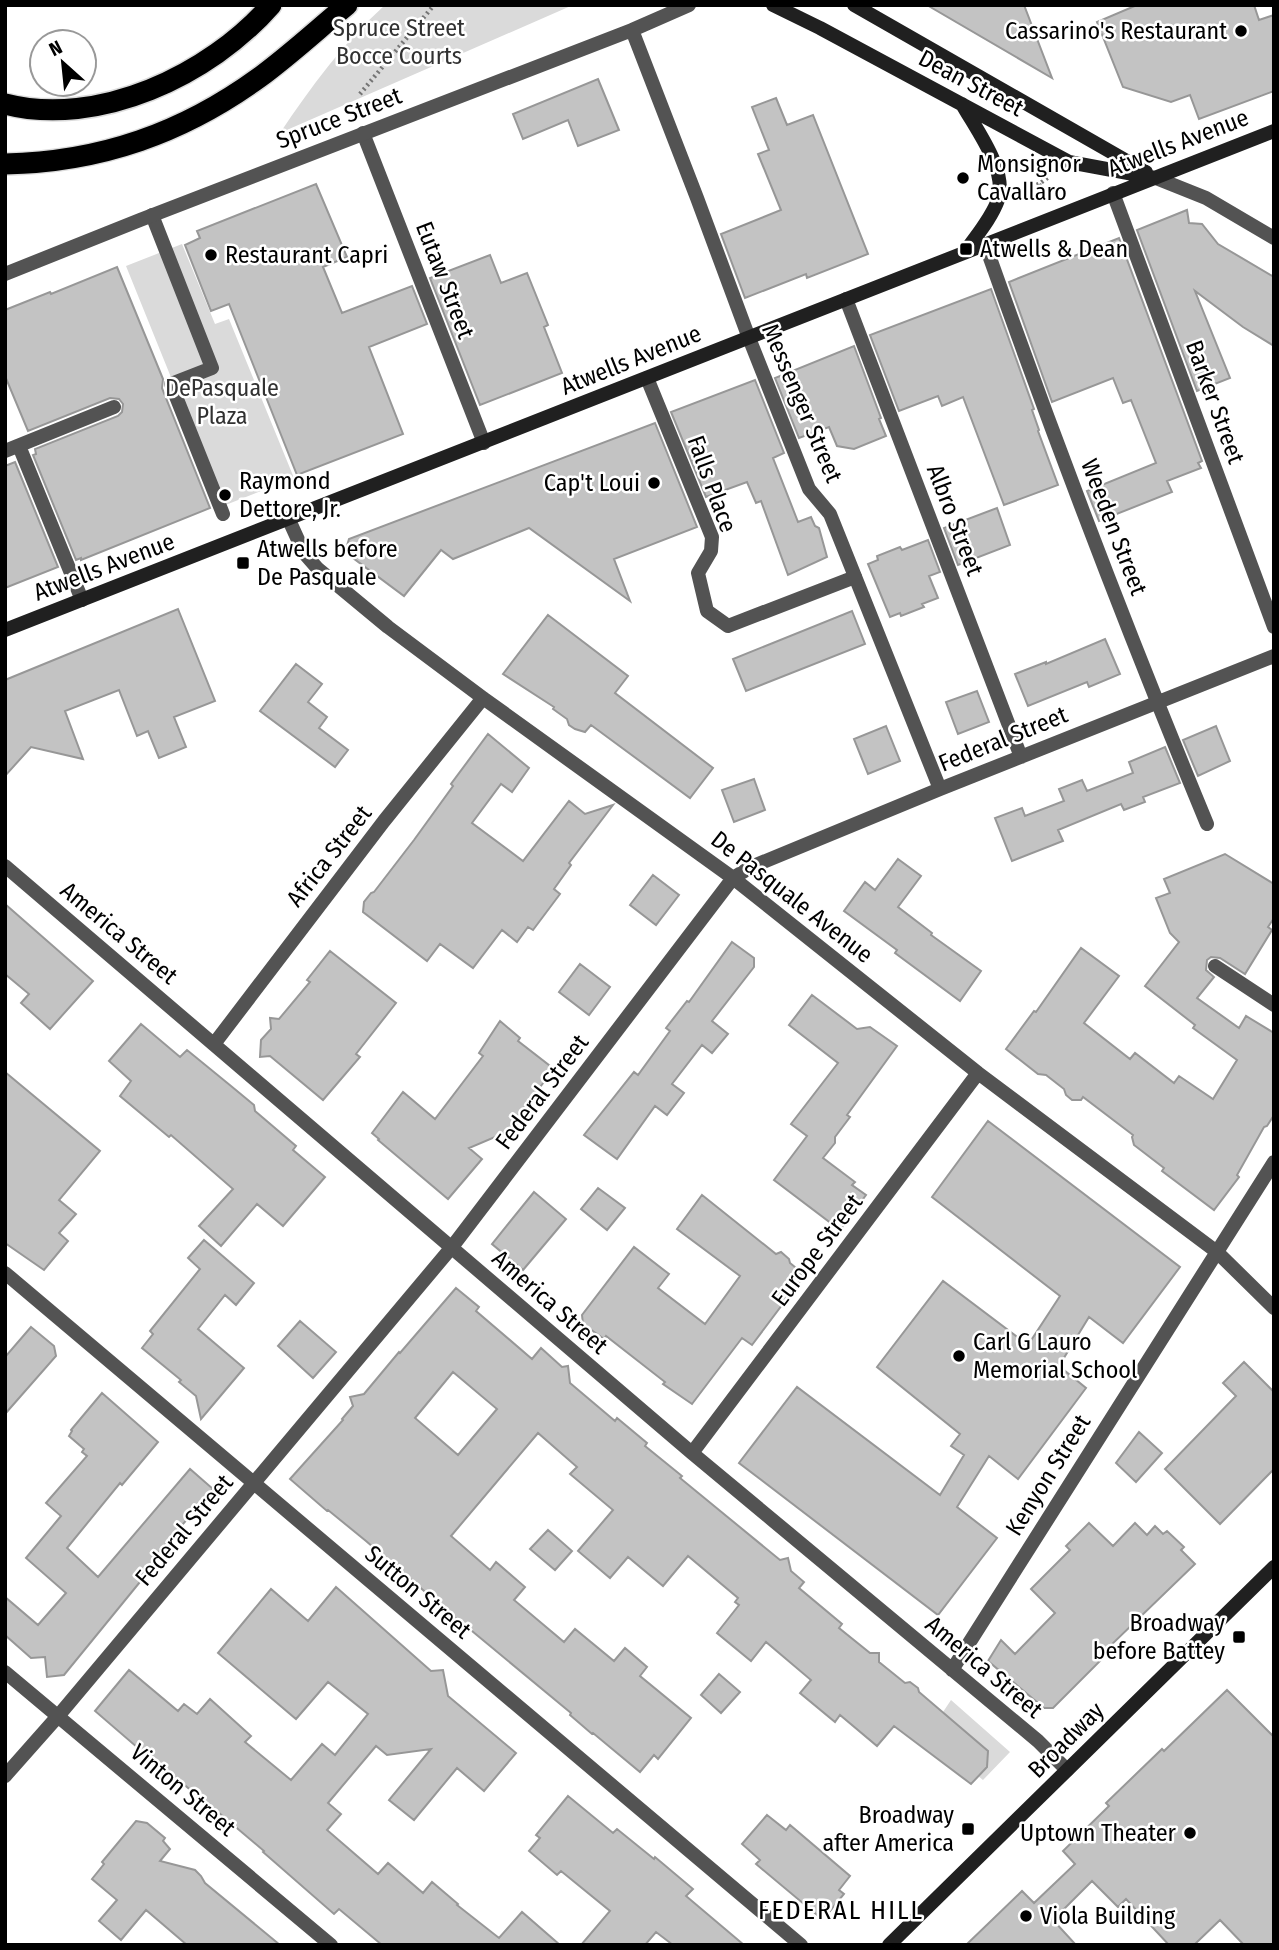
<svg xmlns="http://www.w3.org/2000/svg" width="1279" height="1950" viewBox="0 0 1279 1950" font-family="'Fira Sans Condensed',sans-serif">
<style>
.green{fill:#dadada}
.building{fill:#c3c3c3;stroke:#979797;stroke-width:2;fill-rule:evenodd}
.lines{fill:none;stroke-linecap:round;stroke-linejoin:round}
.motorway-casing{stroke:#dbdbdb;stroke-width:24}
.path{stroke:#757575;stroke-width:4.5;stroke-dasharray:2 3.5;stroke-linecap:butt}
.service{stroke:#535353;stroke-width:14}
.pedestrian{stroke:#535353;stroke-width:14}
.minor{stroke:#535353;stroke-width:14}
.tertiary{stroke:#535353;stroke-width:14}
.secondary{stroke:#202020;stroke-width:14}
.motorway{stroke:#000;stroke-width:21}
.poi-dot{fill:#000;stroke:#fff;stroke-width:2.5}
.labels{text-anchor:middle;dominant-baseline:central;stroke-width:5;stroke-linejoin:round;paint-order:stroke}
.park-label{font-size:24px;fill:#313131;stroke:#fff}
.poi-label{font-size:24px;fill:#000;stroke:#fff;text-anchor:start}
.street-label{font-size:24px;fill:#000;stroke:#fff}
.neighbourhood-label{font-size:26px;letter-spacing:2px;fill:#000;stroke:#fff}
</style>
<rect width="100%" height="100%" fill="#fff"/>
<path class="green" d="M385,5H573L280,133C311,87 343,43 385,5Z
M182,244L215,324L229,319L294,478L223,506L126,266Z
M951,1700L1010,1752L983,1780L978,1776L987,1767L988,1751L943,1712Z"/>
<path class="building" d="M927,5H1024L1052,78Z
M1137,5H1254L1259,20L1274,15V91L1199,119L1190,95L1171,102L1123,87L1097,22Z
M598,79L619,130L578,146L568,120L523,139L513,114Z
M776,98L787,125L813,115L868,254L807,278L806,274L745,298L721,234L781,210L758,154L769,150L752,107Z
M316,184L347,257L323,267L342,313L412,286L427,324L369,347L403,434L297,475L229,304L211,311L185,245L200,238L197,231Z
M1187,210L1189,223L1202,224L1218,244L1274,277V346L1243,327L1195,291L1230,378L1197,391L1137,230Z
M1119,238L1202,461L1198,463L1201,468L1167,481L1172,492L1099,521L1087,491L1156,463L1131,400L1123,403L1113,378L1052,402L1009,282Z
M490,255L501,283L527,273L548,325L544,327L562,373L480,405L430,278Z
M117,267L163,379L162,388L210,508L81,560V558L76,560L33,455L36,454L35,449L118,416L122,412L123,404L119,399L110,398L28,431L5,376V310L50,292L51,294Z
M991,289L1034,409L1032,410L1039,430L1038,431L1058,485L1004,505L963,397L942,406L938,396L899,411L870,335Z
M854,346L881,418L879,419L886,436L854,449L837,446L829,427L799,438L775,378Z
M755,380L784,453L773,458L798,522L811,517L815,526L819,528L827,557L788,575L761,501L756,503L747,482L706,497L671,412Z
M655,423L697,527L614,559L630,601L529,528L453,559L441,550L404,596L345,552L349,539Z
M15,462L58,567L5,588V466Z
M997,508L1010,545L958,565L944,528Z
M928,540L940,572L929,576L938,598L922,604L924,607L901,616L900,613L890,617L868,564L878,560L877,556L900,547L902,550Z
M178,609L215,701L174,717L186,747L159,758L148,731L137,736L119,690L65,711L83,759L31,747L5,776V680Z
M852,611L865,644L746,691L733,659Z
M548,615L628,676L615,693L713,768L690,798L591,725L585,732L575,729L569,725L567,719L553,709L554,707L503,674Z
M1105,639L1120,674L1089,687L1087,682L1028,706L1015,674L1046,662V664Z
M296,664L322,684L308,702L327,717L319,728L348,750L335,767L260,711Z
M977,691L989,722L958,734L946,702Z
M886,726L900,761L868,774L854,739Z
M1216,726L1230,761L1198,776L1183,740Z
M488,734L529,768L512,792L501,784L472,823L523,861L569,801L585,814L613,805L569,863L571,865L554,889L560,894L533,930L528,927L517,942L502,930L473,968L440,944L427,961L363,912L364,902L371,893L374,892L414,840L453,786L451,784Z
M1165,747L1180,783L1143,797L1145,802L1124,810L1121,804L1058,830L1063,841L1012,861L995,818L1022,808L1025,816L1064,801L1059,789L1082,780L1087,791L1133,773L1129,762Z
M754,779L765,810L734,822L722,790Z
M1225,854L1274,884V918L1268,927L1272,930L1245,974L1220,958L1211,957L1207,960L1206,970L1214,977L1197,998L1239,1028L1246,1016L1274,1033V1115L1267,1126L1264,1127L1237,1175L1239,1177L1214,1210L1162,1171L1164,1168L1134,1145L1132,1137L1133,1135L1083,1097L1081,1100H1072L1066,1095L1064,1089L1046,1075L1038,1074L1006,1049L1034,1011L1036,1012L1081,948L1119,976L1084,1023L1130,1059L1135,1053L1174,1083L1179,1076L1213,1099L1237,1060L1193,1028L1195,1025L1145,986L1179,942L1170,933L1156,898L1170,893L1164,879Z
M898,859L921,876L898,907L932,933L931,935L981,971L960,1001L895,953L897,950L844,911L865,882L875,890Z
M653,875L679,895L656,925L630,905Z
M5,904L93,981L50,1029L21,1003L29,994L5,974Z
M732,942L754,958V967L712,1021L728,1034L712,1053L702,1045L672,1084L684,1093L667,1115L655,1106L617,1159L584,1135L634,1072L638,1075L670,1031L666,1028L687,1001L689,1002Z
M330,951L396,1003L356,1054L360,1057L323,1100L270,1056L260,1057L261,1040L271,1029L270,1018L279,1019L310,982L307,980Z
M580,964L610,987L589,1015L559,992Z
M812,995L857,1029L870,1027L897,1046L847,1115L850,1117L835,1137V1143L823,1158L855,1182L852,1185L866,1195L840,1230L774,1180L807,1136L791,1124L838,1063L789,1025Z
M500,1021L520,1038L518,1041L554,1069L517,1117L518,1123L514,1129L469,1148L482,1159L448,1199L378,1140L379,1139L372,1133L403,1092L435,1119L483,1056L479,1053Z
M141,1024L180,1057L187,1050L231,1086L254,1105L255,1111L296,1146L293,1150L325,1177L283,1226L257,1204L221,1246L199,1226L233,1189L171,1135L169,1137L120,1096L131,1081L109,1061Z
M5,1072L100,1151L59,1200L76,1214L59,1233L68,1241L44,1270L5,1243Z
M988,1121L1180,1267L1123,1343L1089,1317L1059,1366L1086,1388L1018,1479L989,1456L957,1507L997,1538L938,1615L739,1463L797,1387L940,1495L964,1455L951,1446L960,1434L877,1367L943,1281L1028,1345L1060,1296L932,1197Z
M598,1188L625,1208L607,1230L581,1209Z
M534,1192L566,1219L523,1270L492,1244Z
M702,1195L776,1254L781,1252L789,1259L790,1263L801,1272L800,1274L803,1277L752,1345L742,1338L692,1404L663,1384L665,1382L606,1336L604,1339L583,1324L582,1315L634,1247L669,1274L658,1288L705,1324L740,1276L677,1229Z
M204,1240L254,1283L236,1305L225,1295L198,1329L244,1368L201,1419L196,1396L179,1382L181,1380L142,1348L153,1334L150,1331L200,1269L188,1258Z
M456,1288L479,1307L476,1311L532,1359L541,1348L562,1367L568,1366L570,1383L615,1421L617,1418L647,1443L645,1446L682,1476L680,1478L780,1560L788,1558L791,1571L804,1582L799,1588L842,1624L839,1628L870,1653H879V1662L905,1683L910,1682L918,1688L919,1692L988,1751L987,1767L971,1784L894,1726L877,1746L840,1715L835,1722L800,1693L811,1680L766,1642L751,1661L717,1633L739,1605L735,1602L738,1598L688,1556L663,1586L628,1557L610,1578L578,1551L613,1510L570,1474L577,1467L538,1433L451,1536L490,1570L496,1562L525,1587L514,1600L564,1642L575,1629L614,1661L625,1648L647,1667L640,1676L691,1718L658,1759L654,1755L640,1772L593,1733L592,1734L570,1715L571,1713L478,1636L466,1626V1627L366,1541L328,1510L327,1511L290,1479L343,1420L342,1419L353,1406L350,1397L364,1394L399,1352L400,1353ZM453,1372L497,1409L458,1455L415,1418Z
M300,1321L336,1352L313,1378L278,1346Z
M31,1327L54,1346L56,1356L5,1414V1357Z
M1244,1362L1274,1392V1469L1220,1524L1165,1469L1236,1396L1223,1383Z
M102,1393L158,1442L122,1485L120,1483L67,1548L98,1577L190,1469L213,1489L159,1552L162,1555L64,1675L47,1677L45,1657L31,1658L5,1635V1597L38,1625L66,1593L26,1558L61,1516L46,1503L87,1456L82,1452L84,1449L69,1436L72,1431L71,1430Z
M1139,1432L1162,1453L1136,1482L1116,1463Z
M1089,1523L1113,1546L1135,1523L1147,1535L1155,1526L1163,1534L1167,1531L1184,1547L1181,1550L1195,1564L1109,1647L1112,1649L1053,1708H1044L988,1661L1001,1640L1015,1654L1055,1613L1031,1589L1070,1550L1066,1546Z
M548,1530L572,1551L555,1570L530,1549Z
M336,1587L431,1671L443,1670L448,1696L516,1753L484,1791L457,1768L414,1820L389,1800L431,1749L387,1755L376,1746L328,1803L341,1814L327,1830L378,1874L388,1863L423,1893L432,1882L458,1904L457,1905L499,1938L522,1912L560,1945H382L339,1909L334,1914L263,1852L264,1851L206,1802L192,1807L194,1793L168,1771L167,1773L95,1711L129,1670L178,1711L184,1704L197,1714L210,1699L251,1736L245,1742L291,1780L322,1744L335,1755L368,1714L328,1682L296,1719L218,1653L271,1589L308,1621Z
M719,1674L740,1692L721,1713L701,1695Z
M1227,1690L1274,1737V1945H1244L1220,1920L1194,1945H1169L1126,1899L1118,1907L1092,1881L1053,1920L1076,1945H966L1022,1891L1034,1903L1075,1864L1063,1851L1109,1806L1106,1803L1162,1749L1164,1751Z
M568,1796L613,1833L617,1829L654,1859L655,1857L693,1889L686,1896L744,1945H673L656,1932L645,1945H581L610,1911L561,1871L557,1875L529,1851L540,1838L536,1835Z
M767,1815L786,1830L790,1825L850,1876L839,1890L844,1894L830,1911L825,1907L817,1915L756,1864L760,1860L742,1844Z
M136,1821L147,1823L165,1838L163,1841L170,1849L160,1861L195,1870L201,1876L205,1883L280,1945H187L146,1910L121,1940L99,1921L117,1900L92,1879L104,1864L102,1862Z"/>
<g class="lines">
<defs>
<path id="motorway" d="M5,104C98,128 210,75 271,5
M5,164C101,162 183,133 260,77C290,55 318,29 347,5"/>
</defs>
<use href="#motorway" class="motorway-casing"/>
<path class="path" d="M360,94L434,5
M1039,184L1042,191
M1021,190L1039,184L1050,176"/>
<path class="service" d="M363,133L484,443
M647,378L712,537L711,551L698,573L707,611L728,626L855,577
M19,446L82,600
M5,451L114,407"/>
<path class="pedestrian" d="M152,215L212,368L171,384L223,514"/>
<path class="minor" d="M632,30L697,198L749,338L809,489L830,514L940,789
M1113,193L1274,627
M985,244C1054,439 1128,633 1207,824
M5,274L140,220L632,30L689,5
M846,299L1021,757
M289,520L304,553L318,569L388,627L483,698L733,878L978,1073L1217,1252L1274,1308
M5,866L692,1453L1038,1741L1067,1770
M1215,966L1274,1005
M214,1044L384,821L483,698
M5,1273L801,1945
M692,1453L978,1073
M952,1670L1274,1162
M5,1672L331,1945
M5,1776L59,1715L452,1247L733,878L751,867L940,789L1274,656"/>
<path class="tertiary" d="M1156,178L1206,198L1274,238"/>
<path class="secondary" d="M773,5L820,28L1069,162L1155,178
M854,5L1146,172
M962,104C976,129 1008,171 998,200C991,219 976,236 965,252
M5,630L1274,131
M889,1945L1274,1567"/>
<use href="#motorway" class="motorway"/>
</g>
<g class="poi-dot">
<circle cx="1241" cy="31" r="7"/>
<circle cx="963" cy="178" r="7"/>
<rect x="959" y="242" width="14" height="14" rx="3.5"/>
<circle cx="211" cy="255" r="7"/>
<circle cx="654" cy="483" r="7"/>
<circle cx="225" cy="495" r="7"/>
<rect x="236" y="556" width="14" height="14" rx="3.5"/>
<circle cx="959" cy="1356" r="7"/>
<rect x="1232" y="1630" width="14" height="14" rx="3.5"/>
<rect x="961" y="1822" width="14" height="14" rx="3.5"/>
<circle cx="1190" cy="1833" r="7"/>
<circle cx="1026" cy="1916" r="7"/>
</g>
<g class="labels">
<g class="park-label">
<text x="399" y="28">Spruce Street<tspan x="399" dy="28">Bocce Courts</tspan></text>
<text x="222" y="388">DePasquale<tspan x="222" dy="28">Plaza</tspan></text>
</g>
<g class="poi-label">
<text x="1227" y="31" text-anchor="end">Cassarino's Restaurant</text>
<text x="977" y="164">Monsignor<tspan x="977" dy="28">Cavallaro</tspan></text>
<text x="980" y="249">Atwells &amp; Dean</text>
<text x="225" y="255">Restaurant Capri</text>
<text x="239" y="481">Raymond<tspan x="239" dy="28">Dettore, Jr.</tspan></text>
<text x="640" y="483" text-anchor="end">Cap't Loui</text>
<text x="257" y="549">Atwells before<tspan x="257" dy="28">De Pasquale</tspan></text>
<text x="973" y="1342">Carl G Lauro<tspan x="973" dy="28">Memorial School</tspan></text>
<text x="1225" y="1623" text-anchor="end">Broadway<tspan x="1225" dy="28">before Battey</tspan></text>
<text x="954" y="1815" text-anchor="end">Broadway<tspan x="954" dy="28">after America</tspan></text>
<text x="1176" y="1833" text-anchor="end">Uptown Theater</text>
<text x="1040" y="1916">Viola Building</text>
</g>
<g class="street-label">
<text transform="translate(971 83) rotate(28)">Dean Street</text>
<text transform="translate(339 118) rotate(-21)">Spruce Street</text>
<text transform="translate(1178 143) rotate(-21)">Atwells Avenue</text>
<text transform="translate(445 280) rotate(69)">Eutaw Street</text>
<text transform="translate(631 360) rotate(-22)">Atwells Avenue</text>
<text transform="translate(1215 402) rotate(70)">Barker Street</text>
<text transform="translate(802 403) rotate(67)">Messenger Street</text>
<text transform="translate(712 484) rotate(70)">Falls Place</text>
<text transform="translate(955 520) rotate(69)">Albro Street</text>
<text transform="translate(1114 527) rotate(69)">Weeden Street</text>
<text transform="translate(104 567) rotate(-21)">Atwells Avenue</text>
<text transform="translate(1003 739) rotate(-22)">Federal Street</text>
<text transform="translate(329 856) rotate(-52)">Africa Street</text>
<text transform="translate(792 897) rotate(38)">De Pasquale Avenue</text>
<text transform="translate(119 933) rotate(40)">America Street</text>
<text transform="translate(542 1092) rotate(-53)">Federal Street</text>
<text transform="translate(817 1250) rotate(-53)">Europe Street</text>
<text transform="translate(550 1302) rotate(41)">America Street</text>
<text transform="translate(1048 1475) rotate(-58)">Kenyon Street</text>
<text transform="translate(184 1530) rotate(-50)">Federal Street</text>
<text transform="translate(418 1592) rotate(40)">Sutton Street</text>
<text transform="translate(984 1667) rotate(40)">America Street</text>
<text transform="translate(1066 1740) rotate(-45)">Broadway</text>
<text transform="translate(183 1790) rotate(40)">Vinton Street</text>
</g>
<g class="neighbourhood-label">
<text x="841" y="1910">FEDERAL HILL</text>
</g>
</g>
<rect width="1279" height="1950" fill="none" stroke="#000000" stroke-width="14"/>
<g transform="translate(63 63) rotate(333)"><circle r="33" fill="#ffffff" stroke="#999999" stroke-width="2"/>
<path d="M0-5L12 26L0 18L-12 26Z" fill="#000000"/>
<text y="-10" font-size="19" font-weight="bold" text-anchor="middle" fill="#000000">N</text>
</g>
</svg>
